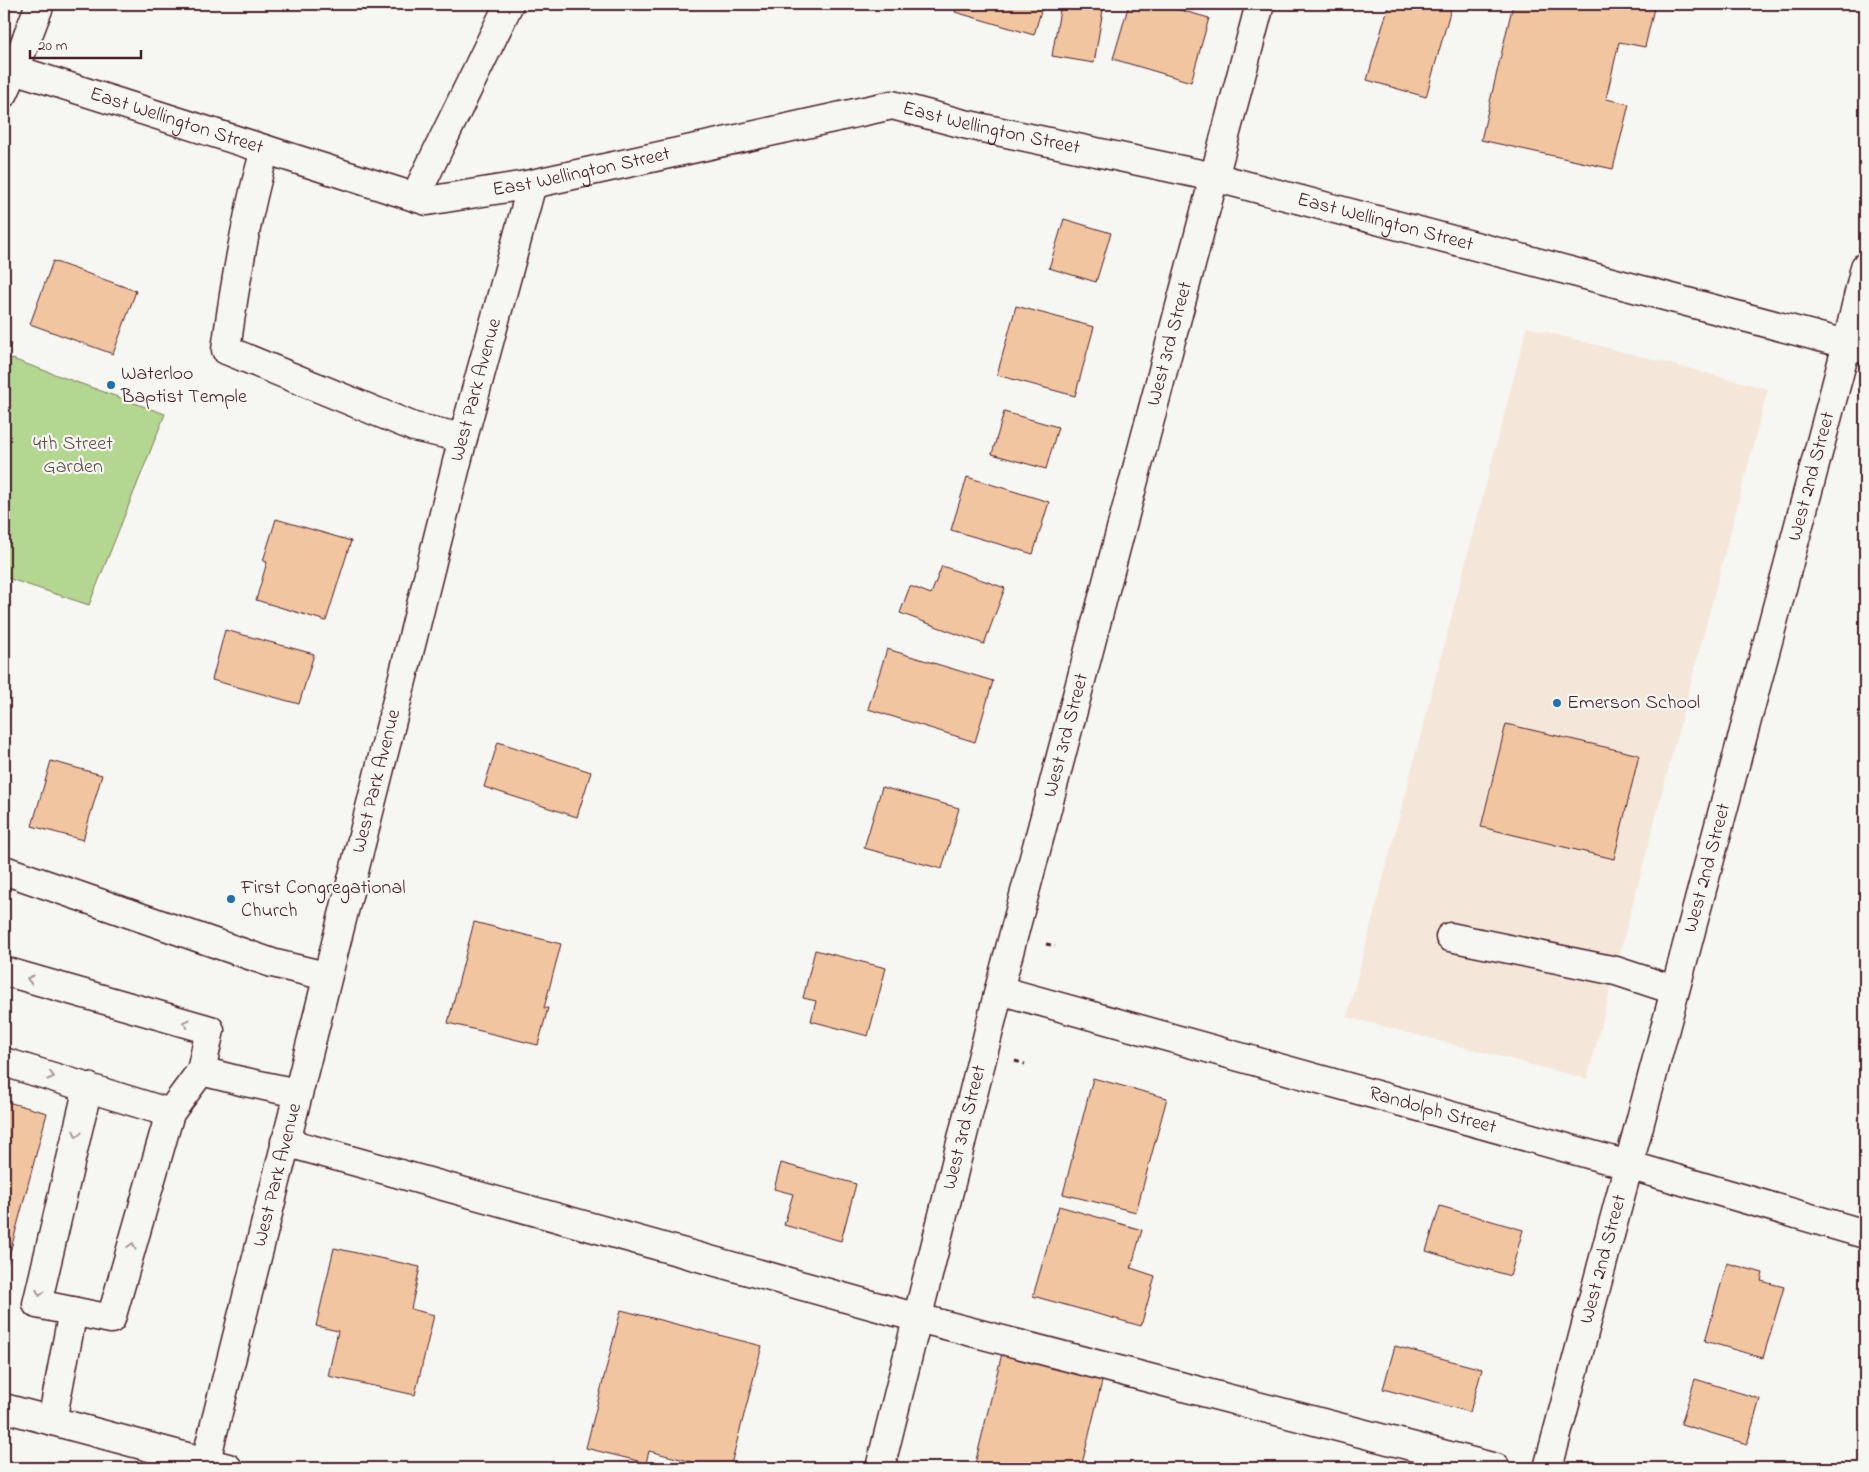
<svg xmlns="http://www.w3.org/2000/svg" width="1869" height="1472" viewBox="0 0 1869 1472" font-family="'Indie Flower',sans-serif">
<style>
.built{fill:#f4e7d9}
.green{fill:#b3d691;stroke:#7e7a5e}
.building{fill:#f1c5a0;stroke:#4a1f2b}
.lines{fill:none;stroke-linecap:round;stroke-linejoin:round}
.minor-casing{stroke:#4a1f2b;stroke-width:31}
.path{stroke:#4a1f2b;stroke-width:3;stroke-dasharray:5 4;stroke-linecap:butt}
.minor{stroke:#f6f6f2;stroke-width:28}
.oneway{stroke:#a99598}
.poi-dot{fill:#1f6fb2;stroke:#f6f6f2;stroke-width:2}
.labels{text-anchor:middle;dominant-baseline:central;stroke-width:4.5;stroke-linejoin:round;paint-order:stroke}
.street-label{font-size:20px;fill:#4a1f2b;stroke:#f6f6f2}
.poi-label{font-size:20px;fill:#4a1f2b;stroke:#f6f6f2;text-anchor:start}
.park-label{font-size:20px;fill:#644d44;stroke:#f6f6f2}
</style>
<rect width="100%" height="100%" fill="#f6f6f2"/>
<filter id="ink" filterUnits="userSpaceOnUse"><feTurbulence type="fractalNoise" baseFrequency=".02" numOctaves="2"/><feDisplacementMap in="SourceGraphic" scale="10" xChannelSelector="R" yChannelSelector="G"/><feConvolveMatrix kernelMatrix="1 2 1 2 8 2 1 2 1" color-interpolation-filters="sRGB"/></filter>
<g filter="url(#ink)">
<path class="built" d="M1527,327L1768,389L1587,1079L1347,1017Z"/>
<path class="green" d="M4,356L165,414L89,605L4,577Z"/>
<path class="building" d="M958,4H1043L1034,35L955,12Z
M1061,4H1104L1094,63L1052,56Z
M1129,4H1159L1209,18L1191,82L1113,59Z
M1389,4L1452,5L1426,97L1367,80Z
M1513,4H1655L1645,47L1619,42L1606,99L1629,104L1613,169L1481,140Z
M1064,219L1111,233L1096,282L1049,268Z
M53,261L136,291L113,354L30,324Z
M1016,306L1094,327L1075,396L997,375Z
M1004,412L1058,427L1046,469L992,454Z
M967,477L1049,502L1033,554L951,530Z
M276,519L351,541L326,621L256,600L267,562L263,561Z
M942,566L1005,588L984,644L900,613L910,586L931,594Z
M225,630L314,654L299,704L212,680Z
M887,649L993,681L975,742L868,709Z
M1506,724L1639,755L1614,859L1481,827Z
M498,742L591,772L577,817L484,787Z
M51,761L102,775L83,840L32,826Z
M882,787L959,808L942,869L864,848Z
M474,922L561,944L544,1008H548L538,1045L448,1023Z
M815,950L886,968L868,1036L811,1021L816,1001L803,998Z
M1093,1078L1167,1098L1136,1212L1063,1194Z
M4,1101L47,1113L4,1275Z
M781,1163L856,1184L841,1241L784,1225L793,1194L774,1189Z
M1059,1206L1142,1230L1131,1268L1155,1276L1141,1326L1033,1296Z
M1440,1206L1523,1230L1510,1276L1426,1251Z
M334,1248L420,1267L411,1309L434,1315L415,1395L328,1376L338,1331L316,1326Z
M1727,1263L1763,1273L1761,1281L1784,1287L1763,1358L1705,1341Z
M621,1310L762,1346L730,1468H716L649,1451L646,1463L586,1448Z
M1005,1341L1106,1365L1081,1468H974Z
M1395,1346L1482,1369L1470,1412L1383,1389Z
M1695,1379L1760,1399L1747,1444L1681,1424Z"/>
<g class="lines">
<defs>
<g id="minor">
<path id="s1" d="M4,66L427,201L532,184L892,105L964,124L1214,177L1865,349"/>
<path d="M4,93L15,69L40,4"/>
<path d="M265,150C246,215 235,282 226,350L414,427L463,438"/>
<path d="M415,197L509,4"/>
<path d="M4,870L272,963L326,976"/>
<path d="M1450,937L1616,971L1674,990"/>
<path d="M4,971L210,1030L201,1071L170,1113L4,1062"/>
<path id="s2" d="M999,990L1628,1165L1865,1234"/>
<path d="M201,1071L241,1081L297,1093"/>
<path d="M88,1087L37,1304L111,1319L170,1113"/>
<path d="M285,1142L918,1318L1496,1468"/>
<path d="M4,1408L228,1468"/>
<path d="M52,1421L73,1311"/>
<path id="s3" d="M204,1468L463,438L532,184"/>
<path id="s4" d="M880,1468L999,990L1260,4"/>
<path id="s5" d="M1548,1468L1847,344L1865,267"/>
</g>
</defs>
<use href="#minor" class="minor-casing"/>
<path class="path" d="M1046,944L1055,946
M1015,1061L1025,1064"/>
<use href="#minor" class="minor"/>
</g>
<defs><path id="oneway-chevron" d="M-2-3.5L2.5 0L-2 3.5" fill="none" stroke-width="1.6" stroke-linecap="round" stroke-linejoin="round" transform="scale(1.25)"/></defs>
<g class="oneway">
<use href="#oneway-chevron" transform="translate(30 979) rotate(-164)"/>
<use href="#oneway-chevron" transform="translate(186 1023) rotate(-164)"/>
<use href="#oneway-chevron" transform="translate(51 1076) rotate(16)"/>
<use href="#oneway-chevron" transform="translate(77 1134) rotate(103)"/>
<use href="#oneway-chevron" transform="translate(132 1246) rotate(-74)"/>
<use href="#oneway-chevron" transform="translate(40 1293) rotate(103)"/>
</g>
</g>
<g class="poi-dot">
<circle cx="111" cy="385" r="5"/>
<circle cx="1557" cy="703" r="5"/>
<circle cx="231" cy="899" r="5"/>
</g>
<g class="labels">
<g class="street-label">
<text stroke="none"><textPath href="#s1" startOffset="181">East Wellington Street</textPath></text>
<text stroke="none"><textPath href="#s1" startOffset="1021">East Wellington Street</textPath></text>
<text stroke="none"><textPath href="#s1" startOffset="601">East Wellington Street</textPath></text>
<text stroke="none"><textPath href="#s1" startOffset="1426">East Wellington Street</textPath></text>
<text stroke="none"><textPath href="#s4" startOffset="1161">West 3rd Street</textPath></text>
<text stroke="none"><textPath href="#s3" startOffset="1112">West Park Avenue</textPath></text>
<text stroke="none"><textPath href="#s5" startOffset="1026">West 2nd Street</textPath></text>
<text stroke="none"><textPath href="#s4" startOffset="756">West 3rd Street</textPath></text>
<text stroke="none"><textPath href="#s3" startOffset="708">West Park Avenue</textPath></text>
<text stroke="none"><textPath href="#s5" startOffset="621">West 2nd Street</textPath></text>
<text stroke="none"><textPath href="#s2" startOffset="450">Randolph Street</textPath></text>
<text stroke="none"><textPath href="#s4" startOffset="351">West 3rd Street</textPath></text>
<text stroke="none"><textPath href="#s3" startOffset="302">West Park Avenue</textPath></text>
<text stroke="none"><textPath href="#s5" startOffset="216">West 2nd Street</textPath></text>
</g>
<g class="poi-label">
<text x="121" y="374">Waterloo<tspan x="121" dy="23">Baptist Temple</tspan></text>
<text x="1567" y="703">Emerson School</text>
<text x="241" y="888">First Congregational<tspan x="241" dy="23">Church</tspan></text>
</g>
<g class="park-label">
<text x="73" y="444">4th Street<tspan x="73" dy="23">Garden</tspan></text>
</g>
</g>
<rect width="1869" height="1472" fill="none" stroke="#f6f6f2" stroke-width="20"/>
<rect x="10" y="10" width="1849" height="1452" fill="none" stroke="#4a1f2b" stroke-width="2" filter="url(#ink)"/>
<path d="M30 50v8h111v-8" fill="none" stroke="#4a1f2b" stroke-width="2.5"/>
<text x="38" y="50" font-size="15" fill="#4a1f2b" stroke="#f6f6f2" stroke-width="4" paint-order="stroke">20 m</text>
</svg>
